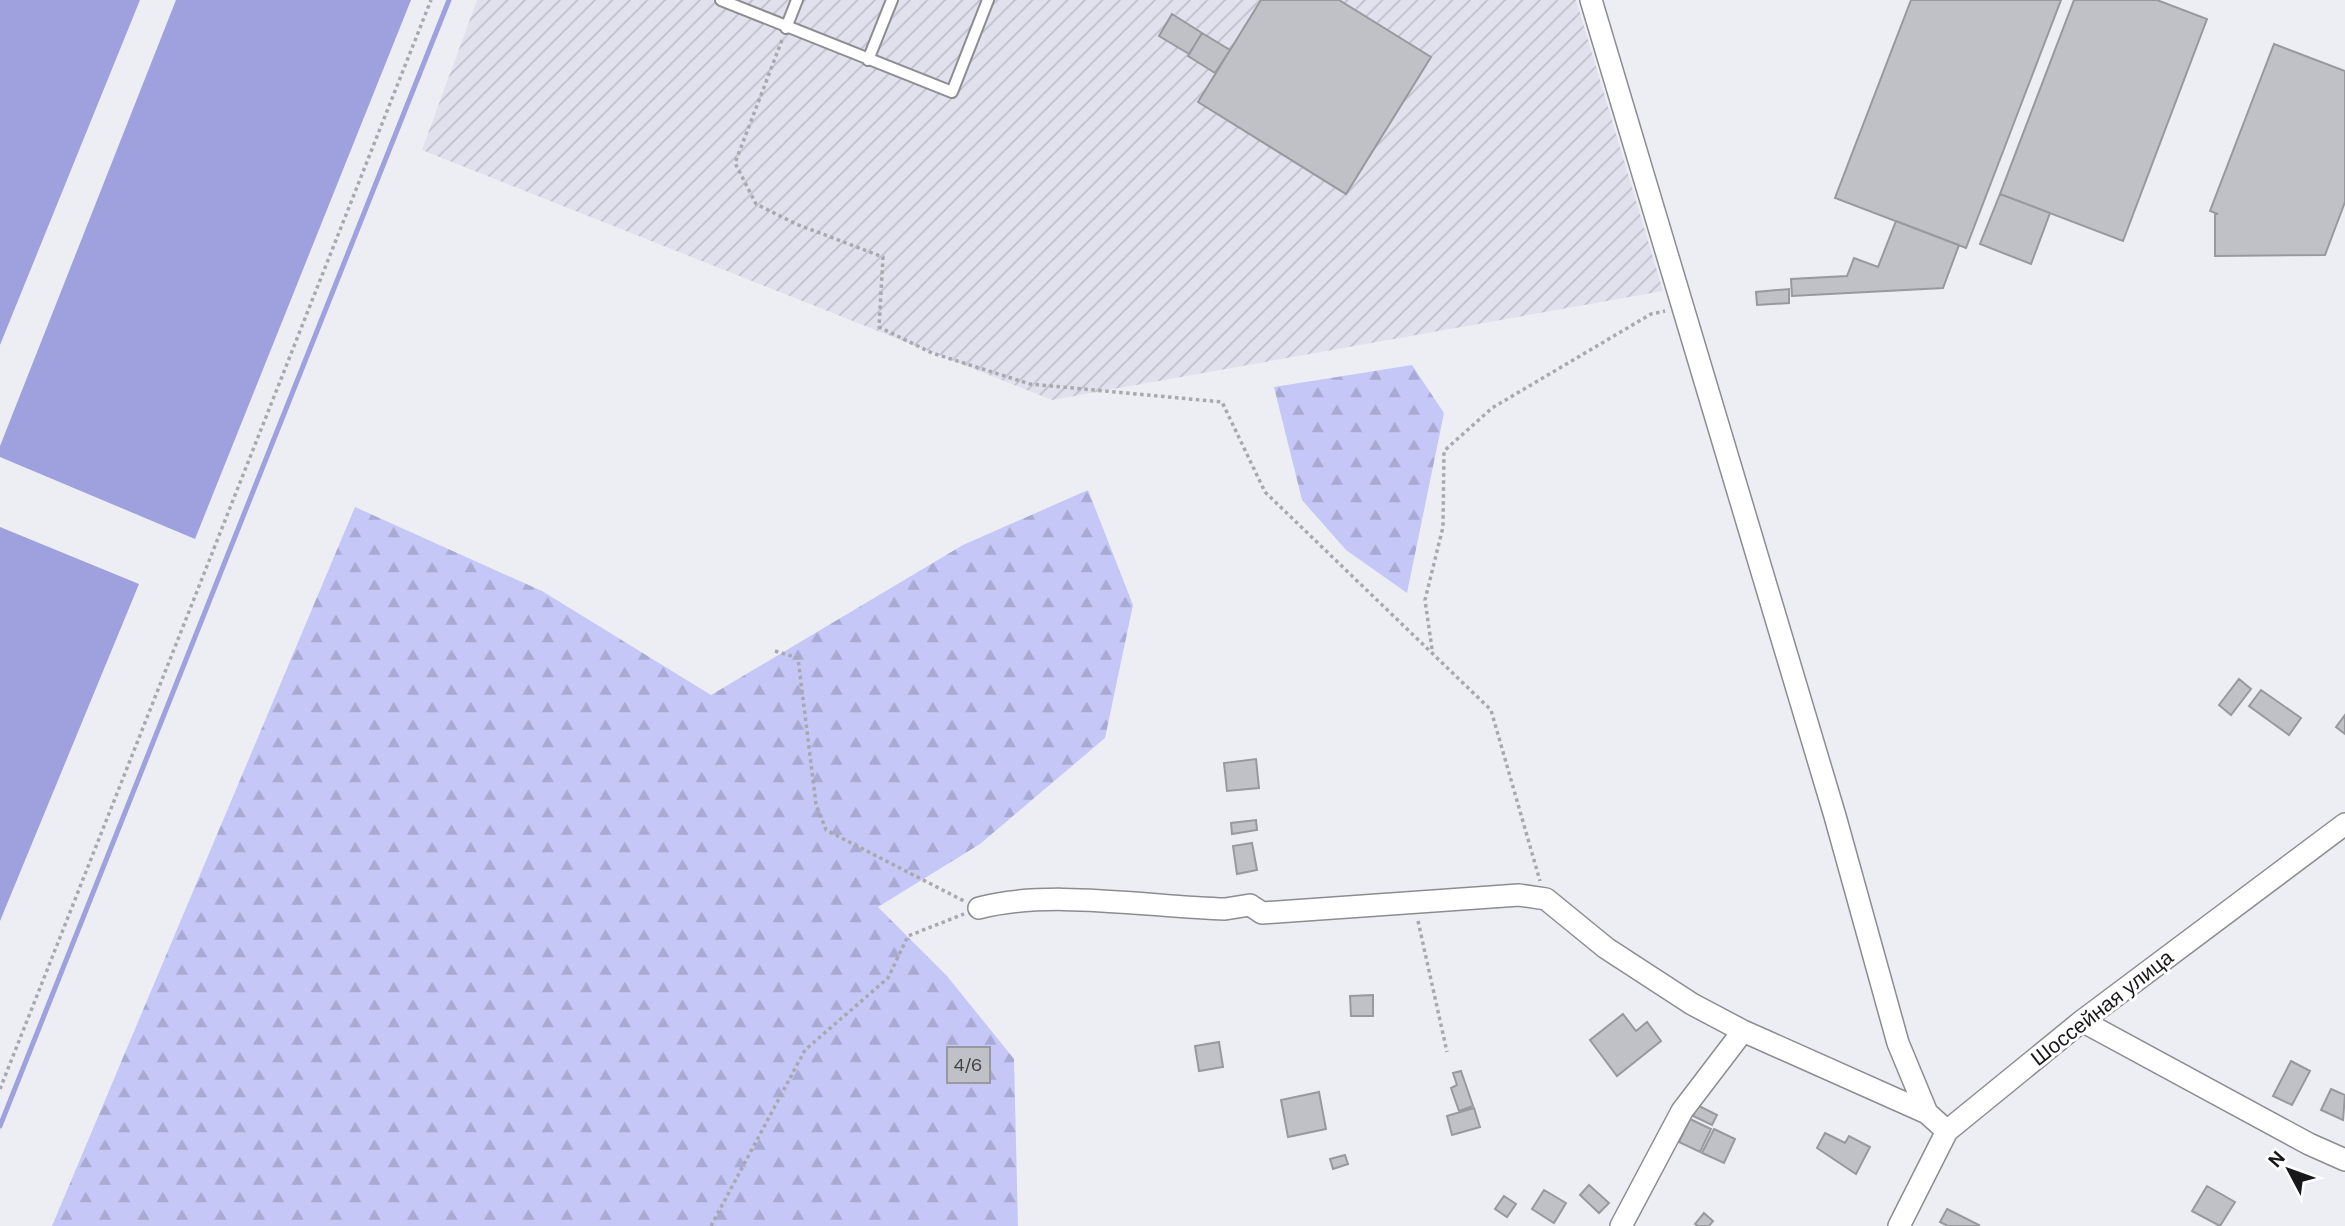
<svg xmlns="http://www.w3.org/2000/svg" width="2345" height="1226" viewBox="0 0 2345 1226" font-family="'DM Sans',sans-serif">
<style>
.industrial{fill:url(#industrial-furrows)}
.forest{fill:url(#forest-firs)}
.water{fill:#9fa0de}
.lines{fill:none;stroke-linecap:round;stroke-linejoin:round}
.stream{stroke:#9fa0de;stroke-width:5}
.building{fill:#c0c1c6;stroke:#98999e;stroke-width:2}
.lane-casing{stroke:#8c8c91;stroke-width:14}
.street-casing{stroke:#8c8c91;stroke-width:24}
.path{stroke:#a8a9ae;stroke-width:3.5;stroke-dasharray:3.5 3.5;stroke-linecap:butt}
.lane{stroke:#fff;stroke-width:10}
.street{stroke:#fff;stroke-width:21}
.labels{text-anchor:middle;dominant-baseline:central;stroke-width:6;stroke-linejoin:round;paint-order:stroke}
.number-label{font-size:18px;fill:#424245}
.street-label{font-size:21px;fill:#18181a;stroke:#fff}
</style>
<defs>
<pattern id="industrial-furrows" width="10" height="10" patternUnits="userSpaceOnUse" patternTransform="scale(1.75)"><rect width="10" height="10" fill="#e1e1ee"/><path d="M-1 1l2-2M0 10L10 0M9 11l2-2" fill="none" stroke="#c0c0cc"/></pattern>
<pattern id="forest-firs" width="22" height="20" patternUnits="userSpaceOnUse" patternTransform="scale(1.75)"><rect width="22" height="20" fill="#c5c7f7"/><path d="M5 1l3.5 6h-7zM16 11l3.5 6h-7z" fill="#a8aad3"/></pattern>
</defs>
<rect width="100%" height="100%" fill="#edeef4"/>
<path class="industrial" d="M477,0H1576L1663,291L1052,400L422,150Z"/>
<path class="forest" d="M1412,365L1444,413L1407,593L1346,550L1302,500L1274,387Z
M1088,490L1133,605L1105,738L980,844L878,907L947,976L1014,1059L1018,1226H52L355,507L542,591L711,695L963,545Z"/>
<path class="water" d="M0,0H140L0,345Z
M176,0H411L195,539L0,457V446Z
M0,527L139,584L0,921Z"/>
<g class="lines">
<path class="stream" d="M0,1126L449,0"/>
</g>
<path class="building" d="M1261,0H1339L1431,57L1346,194L1198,102Z
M1911,0H2061L1966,248L1835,198Z
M2074,0H2157L2207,19L2123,241L2000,194Z
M1172,14L1202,33L1189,54L1159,36Z
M1202,33L1230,50L1215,73L1188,56Z
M2274,44L2345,71V202L2325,255L2215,256V214H2218L2210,211Z
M2000,194L2050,213L2031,264L1980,244Z
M1896,221L1959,245L1943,288L1792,296L1791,279L1847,276L1854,258L1878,267Z
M1789,289V303L1757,305L1756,292Z
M2239,679L2251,689L2231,715L2219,705Z
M2261,690L2301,718L2289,735L2249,706Z
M2345,715V734L2336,727Z
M1256,759L1259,788L1227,791L1224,763Z
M1256,820L1257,830L1232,834L1231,823Z
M1252,843L1257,870L1237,874L1233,846Z
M1373,995V1016H1351L1350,996Z
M1623,1014L1636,1031L1647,1022L1661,1041L1617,1076L1590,1040Z
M1219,1042L1223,1067L1199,1071L1195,1046Z
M947,1047H990V1083H947Z
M2291,1061L2310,1071L2292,1105L2273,1096Z
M1461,1071L1473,1106L1459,1111L1451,1088L1457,1085L1453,1073Z
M2331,1089L2345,1095L2343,1120L2321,1110Z
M1319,1092L1326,1129L1288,1137L1281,1100Z
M1697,1105L1717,1115L1712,1125L1693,1116Z
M1474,1108L1480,1127L1452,1135L1447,1116Z
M1690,1119L1711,1129L1700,1152L1679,1142Z
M1714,1129L1735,1139L1724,1163L1702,1153Z
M1825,1133L1845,1143L1849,1136L1870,1147L1856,1174L1817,1148Z
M1345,1155L1348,1164L1333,1169L1330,1159Z
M1589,1185L1609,1203L1599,1213L1580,1195Z
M2207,1186L2235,1202L2220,1226L2192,1211Z
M1544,1190L1566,1203L1554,1223L1532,1209Z
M1504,1196L1516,1204L1507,1217L1495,1209Z
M1947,1209L1979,1225L1978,1226H1948L1940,1222Z
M1704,1213L1713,1221L1709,1226H1698L1695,1224Z"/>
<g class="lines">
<defs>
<path id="lane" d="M721,0L952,92L988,0
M786,28L797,0
M868,60L892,0"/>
<path id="street" d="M1591,0L1835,816L1898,1043L1927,1113
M979,908C1048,889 1151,907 1225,909L1250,905L1262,913L1519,895L1546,899L1606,948L1692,1004L1743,1031L1927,1113L1947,1131
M2082,1021L2309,1144L2345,1160
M1621,1226L1682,1111L1743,1031
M1899,1226L1947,1131L2082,1021L2345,824"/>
</defs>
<use href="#lane" class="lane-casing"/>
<use href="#street" class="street-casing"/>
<path class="path" d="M782,40L735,163L756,204L796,224L883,257L879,327L932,353L1030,384L1222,402L1265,492L1491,710L1540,881
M1432,649L1425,600L1443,527L1444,451L1492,408L1651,314L1665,311
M775,651L798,658L816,804L826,830L964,901
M1418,921L1447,1052
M0,1089L431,0
M711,1226L805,1050L888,978L908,936L964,914"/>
<use href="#lane" class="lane"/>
<use href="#street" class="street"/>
</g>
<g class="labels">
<g class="number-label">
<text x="968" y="1065">4/6</text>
</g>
<g class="street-label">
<text transform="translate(2102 1008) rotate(-38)">Шоссейная улица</text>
</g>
</g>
<g transform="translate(2289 1170) rotate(311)" stroke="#ffffff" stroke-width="5" paint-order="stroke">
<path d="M0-5L12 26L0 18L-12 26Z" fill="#18181a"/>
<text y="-10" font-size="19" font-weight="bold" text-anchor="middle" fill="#18181a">N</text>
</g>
</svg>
